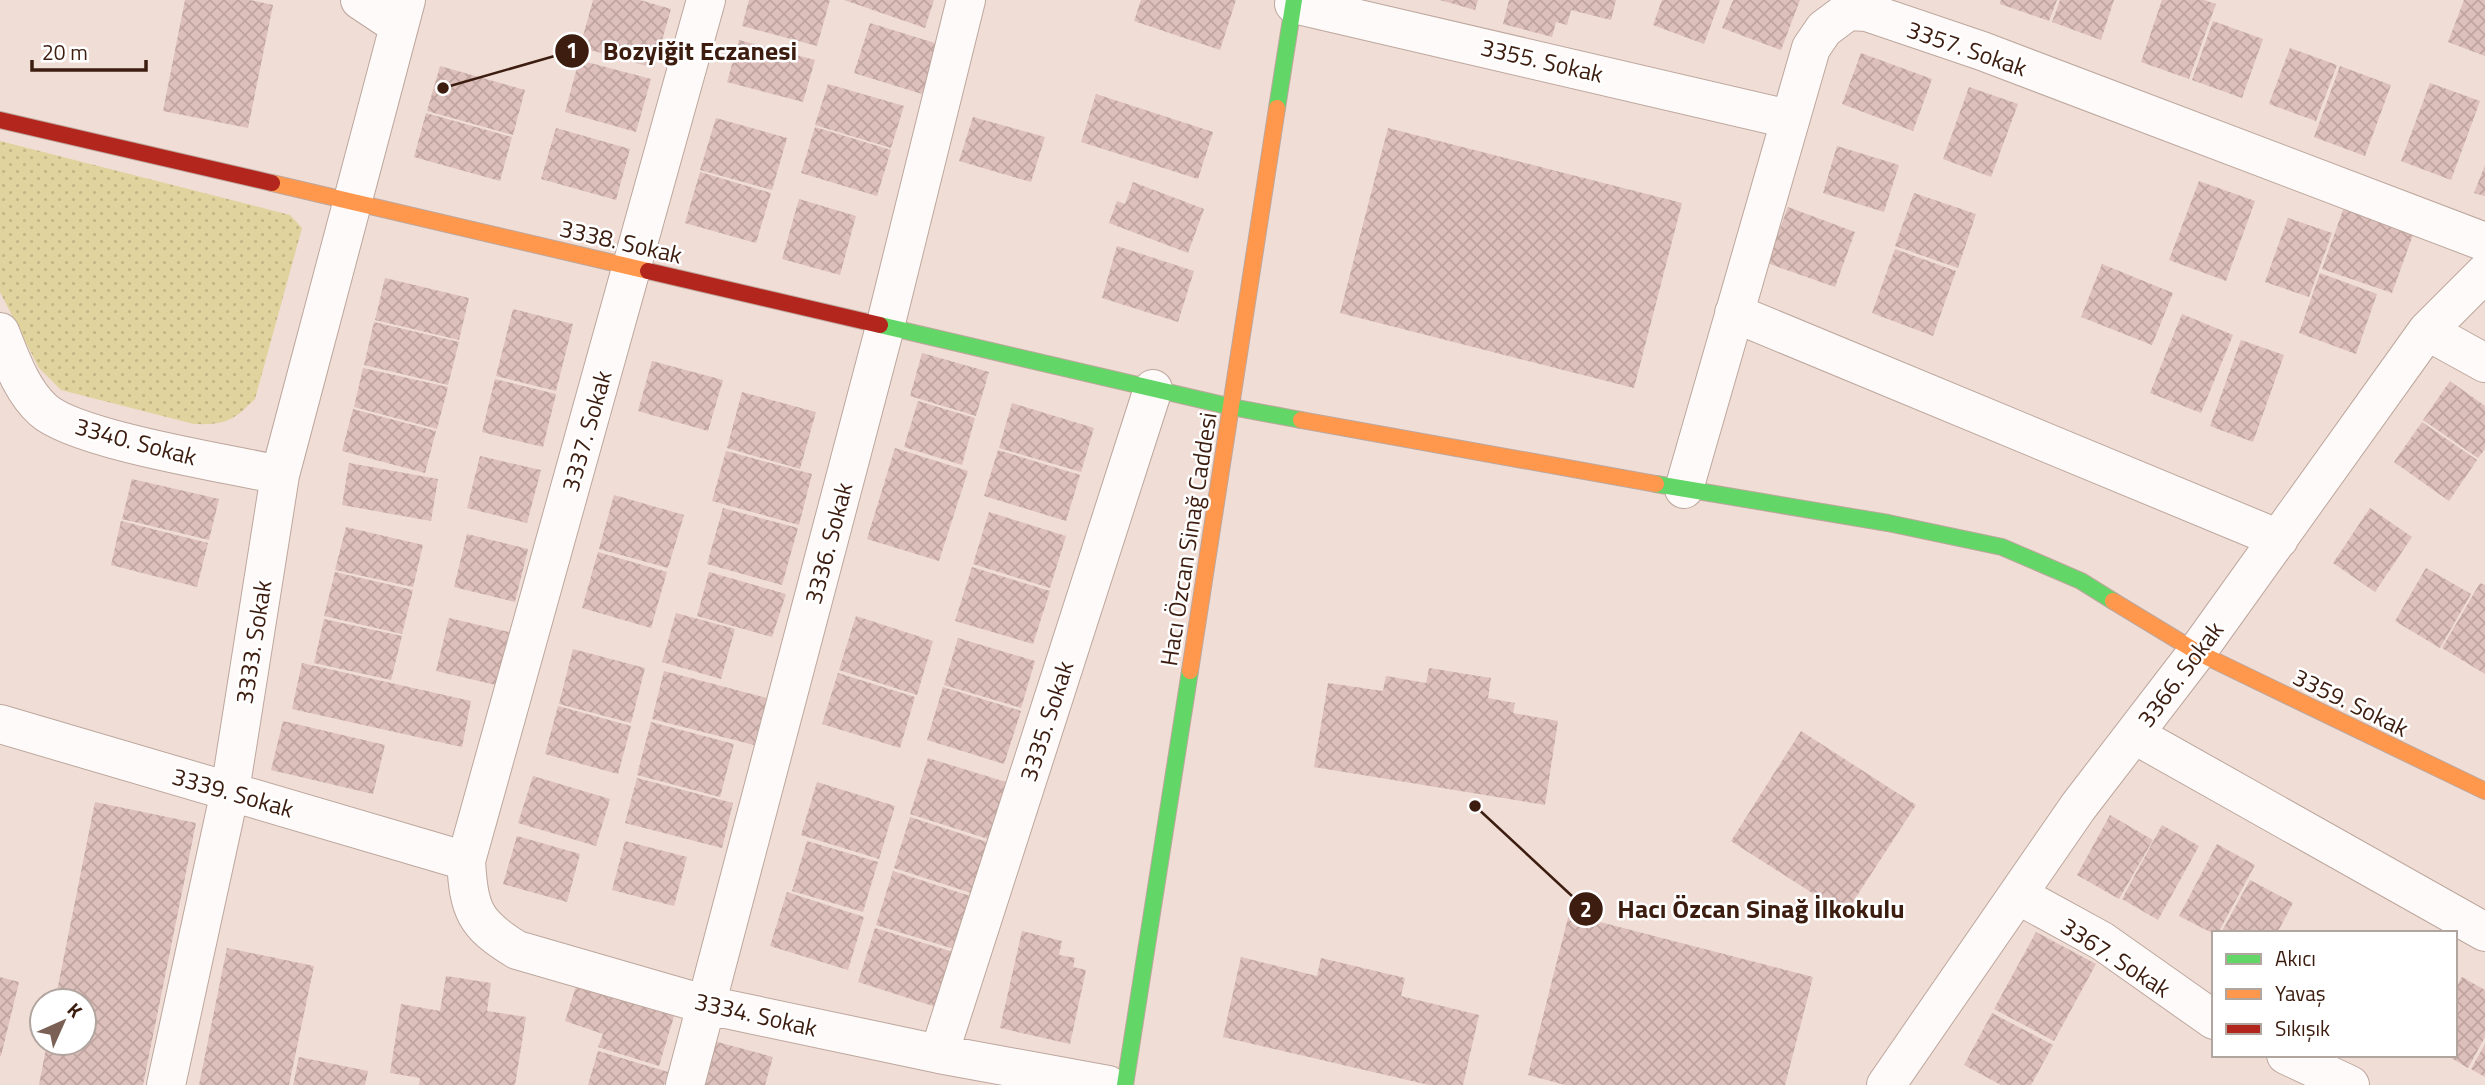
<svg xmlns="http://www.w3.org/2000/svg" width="2485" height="1085" viewBox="0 0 2485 1085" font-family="'Titillium Web',sans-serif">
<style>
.green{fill:url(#green-dots)}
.building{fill:url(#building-cross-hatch)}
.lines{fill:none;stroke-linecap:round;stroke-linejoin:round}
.street-casing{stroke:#bda79d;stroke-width:40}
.fast-casing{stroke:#bda79d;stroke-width:18}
.slow-casing{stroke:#bda79d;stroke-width:18}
.jam-casing{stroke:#bda79d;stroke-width:18}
.street{stroke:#fdfaf9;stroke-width:38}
.fast{stroke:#63d668;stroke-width:16}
.slow{stroke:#ff974d;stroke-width:16}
.jam{stroke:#b3261e;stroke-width:16}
.labels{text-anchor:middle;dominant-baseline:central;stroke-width:5;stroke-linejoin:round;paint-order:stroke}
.street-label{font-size:24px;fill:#3c1d10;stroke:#fff}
.leader{fill:none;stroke:#3c1d10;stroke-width:2.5}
.callout-dot{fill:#3c1d10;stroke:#fff;stroke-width:2.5}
.mark-label{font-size:21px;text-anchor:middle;font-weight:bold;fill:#fff}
.callout-label{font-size:26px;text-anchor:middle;font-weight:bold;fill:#3c1d10;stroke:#fff;stroke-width:5;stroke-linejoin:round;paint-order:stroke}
</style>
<defs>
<pattern id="green-dots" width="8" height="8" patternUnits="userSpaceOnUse" patternTransform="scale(1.75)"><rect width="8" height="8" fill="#e1d39d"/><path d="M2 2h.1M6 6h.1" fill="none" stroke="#c2b586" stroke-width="1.8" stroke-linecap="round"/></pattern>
<pattern id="building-cross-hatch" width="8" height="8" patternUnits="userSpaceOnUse" patternTransform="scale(1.75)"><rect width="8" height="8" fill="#ddbfbb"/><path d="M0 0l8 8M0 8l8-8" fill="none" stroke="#bfa4a0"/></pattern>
</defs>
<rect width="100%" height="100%" fill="#f0ddd6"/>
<path class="green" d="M0,141L290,215L302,228L255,399C233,421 225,425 194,424L61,390L39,368L0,292Z"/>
<path class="building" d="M185,0H250L273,5L248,128L163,111Z
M593,0H640L671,9L654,68L580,47Z
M749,0H830L817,46L742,26Z
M844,0H934L925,28Z
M1141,0H1236L1220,50L1134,21Z
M1440,0H1478L1475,10Z
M1509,0H1616L1611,20L1571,10L1567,25L1556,22L1552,37L1503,24Z
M1662,0H1720L1704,44L1653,25Z
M1733,0H1800L1781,50L1722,28Z
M2001,0H2057L2049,21L2000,4Z
M2060,0H2114L2101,40L2052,22Z
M2162,0H2204L2216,4L2189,79L2141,62Z
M2464,0H2485V56L2448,42Z
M2213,21L2263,39L2242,98L2192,80Z
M870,23L938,44L922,94L854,73Z
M739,40L815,60L803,102L727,82Z
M2290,48L2337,65L2316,121L2269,104Z
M1861,53L1932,79L1913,131L1842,104Z
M579,60L651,79L636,132L565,112Z
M440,66L525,90L513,135L427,111Z
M2340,66L2391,85L2365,156L2314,137Z
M2430,83L2480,101L2451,180L2401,161Z
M828,84L904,106L891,148L815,125Z
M1969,87L2018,104L1991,177L1943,159Z
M1096,94L1213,132L1198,179L1081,142Z
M426,113L512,137L500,181L414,157Z
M973,117L1045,137L1031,182L959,161Z
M716,118L787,138L772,190L700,170Z
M815,127L891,150L877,196L801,173Z
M556,128L630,149L616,200L541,179Z
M1388,128L1682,203L1634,388L1340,313Z
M1837,146L1899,165L1884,212L1823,193Z
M2485,165V196L2474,193Z
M700,172L771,193L756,243L685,223Z
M2199,181L2255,201L2226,281L2169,260Z
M1133,182L1204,209L1188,253L1109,223L1117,201L1125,204Z
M1914,193L1976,214L1958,268L1895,246Z
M799,199L856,216L840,275L782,259Z
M1788,207L1855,232L1835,287L1767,263Z
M2344,207L2414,232L2392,293L2322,269Z
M2288,218L2332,233L2309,297L2265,282Z
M1117,246L1194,271L1178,322L1102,298Z
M1895,249L1956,271L1933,336L1872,313Z
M2102,264L2173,293L2152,345L2081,317Z
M2320,273L2377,294L2356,354L2299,333Z
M385,278L469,298L459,340L375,320Z
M513,309L573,324L556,391L496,376Z
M2182,314L2233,335L2201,413L2150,393Z
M374,322L459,342L448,385L364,365Z
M2241,340L2284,355L2253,442L2210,426Z
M922,353L989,372L976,416L910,396Z
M652,361L723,380L708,431L638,411Z
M363,368L448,387L437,429L354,407Z
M495,379L556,394L543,447L482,432Z
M2450,381L2485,406V449L2478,458L2423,420Z
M742,392L816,412L800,469L727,448Z
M918,401L975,418L962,465L904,447Z
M1012,403L1094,428L1081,472L999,448Z
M353,409L436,431L425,473L342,451Z
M2422,422L2477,460L2449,501L2394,462Z
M895,448L968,471L939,561L867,539Z
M998,450L1080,475L1066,521L984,496Z
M726,451L812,474L799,525L712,501Z
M480,456L541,470L527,523L467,508Z
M349,463L438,479L431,521L342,505Z
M132,479L219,499L209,540L122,519Z
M614,495L684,515L668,568L599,549Z
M723,508L798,528L782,585L707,564Z
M2370,508L2412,537L2375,592L2333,563Z
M989,512L1066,536L1050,588L973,564Z
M121,521L208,543L197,587L111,565Z
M346,527L423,545L413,587L335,570Z
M467,534L528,549L515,602L454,587Z
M598,552L667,572L651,628L582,608Z
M972,567L1050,591L1033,644L955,621Z
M2426,568L2471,594L2440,648L2395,621Z
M335,572L413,590L402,634L324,616Z
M709,572L786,594L772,637L697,616Z
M2480,583L2485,585V674L2442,648Z
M676,613L735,629L721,679L662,662Z
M856,616L933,641L917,695L839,670Z
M449,618L509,632L496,685L436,671Z
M324,619L402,636L391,680L314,663Z
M958,638L1035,661L1021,708L944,685Z
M573,649L645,668L631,723L559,704Z
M302,663L471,701L462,747L292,709Z
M1429,668L1491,678L1488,698L1515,703L1513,713L1558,721L1545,805L1314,767L1328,683L1383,691L1386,676L1426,683Z
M664,671L767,698L754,745L652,719Z
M838,673L915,697L900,748L822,724Z
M943,687L1021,711L1004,764L927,740Z
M558,706L631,726L618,774L545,754Z
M283,721L385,745L373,794L271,770Z
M651,722L734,744L720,797L637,775Z
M1801,731L1916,805L1845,914L1731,841Z
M928,758L1006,782L988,839L910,814Z
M533,776L610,799L596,846L518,823Z
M637,778L733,803L722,848L625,823Z
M817,782L895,806L879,859L801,835Z
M95,802L196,823L143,1085H39L47,1043H84V1001H55Z
M2110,815L2153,840L2119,899L2077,875Z
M910,817L987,842L971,893L894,868Z
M2162,825L2199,846L2158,920L2122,899Z
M517,836L580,854L567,902L503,884Z
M625,841L687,857L674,906L612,890Z
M807,841L878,862L863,912L792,891Z
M2217,844L2255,865L2218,933L2214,934L2179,916Z
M893,871L970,896L954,949L876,925Z
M2250,880L2293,903L2277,933H2221Z
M787,892L864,917L848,970L770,946Z
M1569,914L1813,977L1785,1085H1565L1528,1075Z
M875,928L953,952L936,1007L858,982Z
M1022,931L1062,941L1059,955L1075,958L1073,967L1086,970L1070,1044L1000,1028Z
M2036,932L2096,964L2054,1041L1994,1009Z
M227,948L314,966L289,1085H199Z
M1241,957L1317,976L1321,958L1405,978L1401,996L1479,1015L1463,1085H1429L1223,1037Z
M446,976L491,983L487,1011L526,1017L515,1085H419L420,1078L390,1073L401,1004L440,1011Z
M0,977L19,982L1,1056H0Z
M2462,977L2485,990V1037L2468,1068L2446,1055H2455V989Z
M577,983L675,1013L659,1066L598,1047L603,1034L565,1021Z
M1992,1013L2053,1045L2031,1085H2001L1964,1065Z
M710,1040L773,1057L765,1085H697Z
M2485,1044V1077L2471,1069Z
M598,1051L668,1072L664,1085H588Z
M299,1057L368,1071L365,1085H293Z"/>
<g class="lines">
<defs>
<path id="street" d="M360,0L399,26
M706,0L466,861C469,910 474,924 517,950L707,1005L939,1054L1108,1085
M1294,4L1789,119
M1734,313L2279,539
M2427,331L2485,363
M0,332C11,359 21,390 43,410C76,440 230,464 280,475
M1684,489L1811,48L1824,29L1848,11L1867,12L1982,51L2485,242
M0,724L466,861
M2135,735L2485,932
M2018,895L2102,941L2214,1020
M939,1054L1153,389
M2286,1055L2350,1085
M166,1085L230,791L280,475L406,0
M685,1085L885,327L966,0
M1886,1085L2078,807L2197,652L2427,331L2485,273"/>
<path id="fast" d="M1277,108L1294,0
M880,325L1232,407L1301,420
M1656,484L1888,523L2002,547L2081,581L2113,601
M1125,1085L1190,671"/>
<path id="slow" d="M272,183L648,271
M1301,420L1656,484
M2113,601L2197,652L2485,791
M1190,671L1277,108"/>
<path id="jam" d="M0,120L272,183
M648,271L880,325"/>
</defs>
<use href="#street" class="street-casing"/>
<use href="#fast" class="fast-casing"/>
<use href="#slow" class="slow-casing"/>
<use href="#jam" class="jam-casing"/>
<use href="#street" class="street"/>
<use href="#fast" class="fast"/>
<use href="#slow" class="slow"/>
<use href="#jam" class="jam"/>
</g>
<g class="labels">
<g class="street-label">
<text transform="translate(1967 48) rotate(19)">3357. Sokak</text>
<text transform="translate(1542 60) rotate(13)">3355. Sokak</text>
<text transform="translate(621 241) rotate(13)">3338. Sokak</text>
<text transform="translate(586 431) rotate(-74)">3337. Sokak</text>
<text transform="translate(136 441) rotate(15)">3340. Sokak</text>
<text transform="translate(1188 539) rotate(-81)">Hacı Özcan Sinağ Caddesi</text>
<text transform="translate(828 543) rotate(-75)">3336. Sokak</text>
<text transform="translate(253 642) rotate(-81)">3333. Sokak</text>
<text transform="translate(2180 674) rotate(-53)">3366. Sokak</text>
<text transform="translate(2351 702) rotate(26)">3359. Sokak</text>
<text transform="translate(1046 721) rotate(-72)">3335. Sokak</text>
<text transform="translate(233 792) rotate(16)">3339. Sokak</text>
<text transform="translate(2116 957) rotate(33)">3367. Sokak</text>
<text transform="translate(756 1014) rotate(13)">3334. Sokak</text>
</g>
</g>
<path class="leader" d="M443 88L572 51M1475 806L1586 909"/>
<g class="callout-dot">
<circle cx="443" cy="88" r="7"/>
<circle cx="1475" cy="806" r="7"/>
<circle cx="572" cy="51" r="18"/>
<circle cx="1586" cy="909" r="18"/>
</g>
<g class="mark-label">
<text x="572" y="58">1</text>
<text x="1586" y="917">2</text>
</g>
<g class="callout-label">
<text x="700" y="60">Bozyiğit Eczanesi</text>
<text x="1761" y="918">Hacı Özcan Sinağ İlkokulu</text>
</g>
<rect x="2212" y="931" width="245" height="126" fill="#ffffff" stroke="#b1a59f" stroke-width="2"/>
<rect x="2226" y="954" width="35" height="10" fill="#63d668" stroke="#b1a59f" stroke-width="2"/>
<text x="2275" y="966" font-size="21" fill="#3c1d10">Akıcı</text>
<rect x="2226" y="989" width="35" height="10" fill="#ff974d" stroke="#b1a59f" stroke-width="2"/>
<text x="2275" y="1001" font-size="21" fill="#3c1d10">Yavaş</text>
<rect x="2226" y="1024" width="35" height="10" fill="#b3261e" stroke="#b1a59f" stroke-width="2"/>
<text x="2275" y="1036" font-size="21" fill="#3c1d10">Sıkışık</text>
<g transform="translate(63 1022) rotate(45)"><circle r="33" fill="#ffffff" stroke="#b1a59f" stroke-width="2"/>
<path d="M0-5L12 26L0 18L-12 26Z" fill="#7b6055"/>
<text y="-10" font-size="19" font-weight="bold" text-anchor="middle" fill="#3c1d10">K</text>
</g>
<path d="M32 60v10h114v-10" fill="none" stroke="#3c1d10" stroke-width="3.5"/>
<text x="42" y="60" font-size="21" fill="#3c1d10" stroke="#ffffff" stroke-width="5" paint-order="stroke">20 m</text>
</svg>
